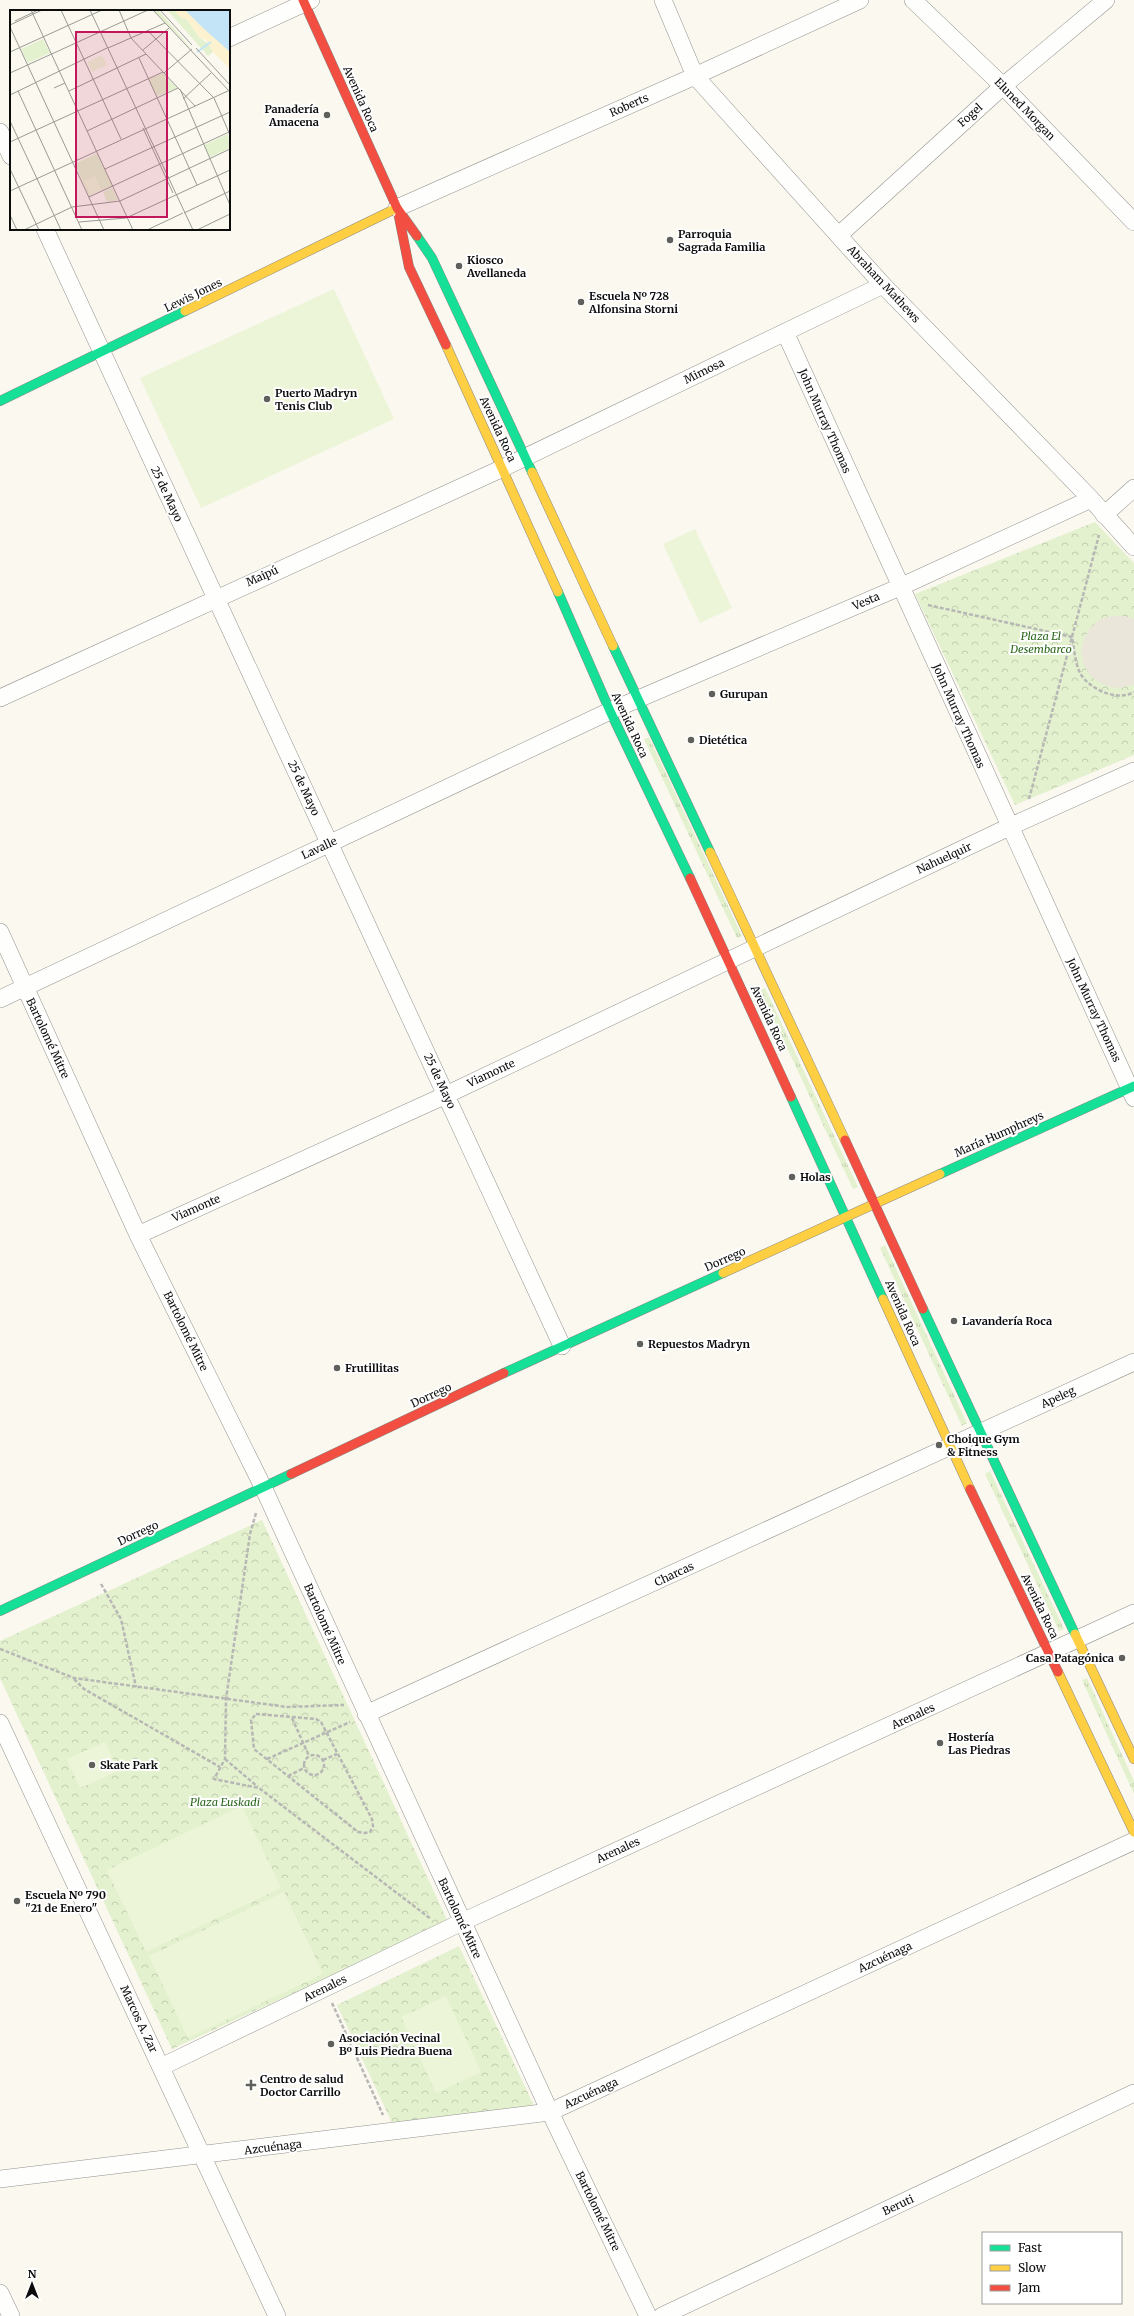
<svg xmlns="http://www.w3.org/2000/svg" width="1134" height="2316" viewBox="0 0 1134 2316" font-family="Merriweather,serif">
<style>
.grass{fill:url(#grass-tufts)}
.park{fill:url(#park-crowns)}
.pitch{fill:#edf5d8}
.plaza{fill:#eae7da}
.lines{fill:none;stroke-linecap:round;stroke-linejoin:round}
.street-casing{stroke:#93928e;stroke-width:18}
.fast-casing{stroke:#8a8985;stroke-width:10}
.slow-casing{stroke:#8a8985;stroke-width:10}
.jam-casing{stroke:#8a8985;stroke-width:10}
.path{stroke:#b7b7b5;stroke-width:2.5;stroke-dasharray:4 2;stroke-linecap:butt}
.street{stroke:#fefefd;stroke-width:17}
.fast{stroke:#16e098;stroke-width:9}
.slow{stroke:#ffcf43;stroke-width:9}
.jam{stroke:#f24e42;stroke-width:9}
.poi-dot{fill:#5f5f5b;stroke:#fff;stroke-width:1.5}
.labels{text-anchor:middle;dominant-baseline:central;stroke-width:4;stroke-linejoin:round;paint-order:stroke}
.street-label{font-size:11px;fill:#0c0c0c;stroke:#fff}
.poi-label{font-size:11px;font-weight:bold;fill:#0c0c0c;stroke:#fff;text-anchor:start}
.park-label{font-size:11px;font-style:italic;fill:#296619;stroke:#fff}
.inset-river{fill:none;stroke:#c3e4f6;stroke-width:2}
.inset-road{fill:none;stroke:#9b9a94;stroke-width:1}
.view{fill:#c2185b;fill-opacity:0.15;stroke:#c2185b;stroke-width:2}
.inset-edge{fill:none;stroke:#0c0c0c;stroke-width:2}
</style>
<defs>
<pattern id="grass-tufts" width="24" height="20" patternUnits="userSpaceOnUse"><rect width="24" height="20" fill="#e3f1ce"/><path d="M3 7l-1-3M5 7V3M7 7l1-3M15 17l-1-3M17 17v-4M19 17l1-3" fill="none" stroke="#c2cdb0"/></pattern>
<pattern id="park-crowns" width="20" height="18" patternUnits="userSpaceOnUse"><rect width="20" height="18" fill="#e3f1ce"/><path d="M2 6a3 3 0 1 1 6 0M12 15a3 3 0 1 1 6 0" fill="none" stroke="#c2cdb0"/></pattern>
</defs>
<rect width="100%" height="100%" fill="#faf8ef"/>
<path class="grass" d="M649,737L742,936L737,938L644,739Z
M765,988L858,1187L853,1189L760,990Z
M885,1245L967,1423L962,1426L880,1248Z
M990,1471L1064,1629L1059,1631L985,1474Z
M1087,1678L1134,1781V1794L1082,1680Z"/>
<path class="park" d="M1095,522L1134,563V755L1015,805L915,594Z
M262,1520L448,1922L172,2049L0,1678V1641Z
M459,1946L535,2108L393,2125L337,2005Z"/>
<path class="pitch" d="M334,289L394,419L201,508L140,378Z
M695,529L732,608L700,623L663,544Z
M105,1742L118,1771L80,1788L67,1759Z
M242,1806L281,1888L146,1952L107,1870Z
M284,1892L323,1974L188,2038L149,1956Z
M446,1996L481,2072L436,2093L401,2017Z"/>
<path class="plaza" d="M1112,616H1125L1134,619V684L1122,688L1110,687L1098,682L1089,674L1083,663L1081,650L1084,638L1091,627L1100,619Z"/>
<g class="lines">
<defs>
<path id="street" d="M663,0L695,76L883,285L1091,499L1134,547
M913,0L1003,86L1134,222
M229,38L311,0
M0,132L11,156
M397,208L695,76L860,0
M45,229L562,1346
M839,235L1003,86L1106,0
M785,332L1134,1098
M1104,515L1134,488
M0,698L503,468L883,285
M0,932L138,1235L263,1487L550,2112L648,2316
M0,999L610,711L900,587L1091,499
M138,1235L446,1095L1009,827L1134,771
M366,1714L1134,1362
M0,1723L277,2316
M161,2067L462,1922L1134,1613
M0,2179L550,2112L1134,1841
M0,2293L11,2316
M662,2316L1134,2093"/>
<path id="fast" d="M417,236L432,258L532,472
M0,401L185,311
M558,592L610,711L690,878
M613,646L710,852
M791,1097L883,1299
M940,1174L1134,1086
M923,1309L1075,1634
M504,1373L723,1273
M0,1611L291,1474"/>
<path id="slow" d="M185,311L397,208
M446,345L558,592
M532,472L613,646
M710,852L845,1140
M723,1273L940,1174
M883,1299L970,1489
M1075,1634L1134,1759
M1058,1672L1134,1832"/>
<path id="jam" d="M303,0L397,208L417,236
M399,217L409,267L446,345
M690,878L791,1097
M845,1140L923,1309
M291,1474L504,1373
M970,1489L1058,1672"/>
</defs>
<use href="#street" class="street-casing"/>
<use href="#fast" class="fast-casing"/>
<use href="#slow" class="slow-casing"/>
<use href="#jam" class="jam-casing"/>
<path class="path" d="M928,605L1072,637C1074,647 1075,663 1080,673C1089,689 1117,702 1134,692
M1029,799L1099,535
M256,1513L250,1534L226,1699L225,1759L214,1779L259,1788L431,1919
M101,1584L121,1619L136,1687
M0,1649L74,1678L287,1707L344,1705
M74,1679L84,1689L220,1767
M256,1714L316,1719L321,1722L372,1819L373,1826L370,1832L365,1833L358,1832L254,1749L251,1720Z
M292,1718L309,1756
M304 1765a10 10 0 1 1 20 0a10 10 0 1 1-20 0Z
M225,1759L258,1787
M267,1759L350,1722
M323,1760L337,1754
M288,1776L304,1768
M332,2003L383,2115"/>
<use href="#street" class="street"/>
<use href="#fast" class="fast"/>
<use href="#slow" class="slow"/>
<use href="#jam" class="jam"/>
</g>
<g class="poi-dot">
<circle cx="327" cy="115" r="4"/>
<circle cx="670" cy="240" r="4"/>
<circle cx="459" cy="266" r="4"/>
<circle cx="581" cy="302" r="4"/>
<circle cx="267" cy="399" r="4"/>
<circle cx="712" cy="694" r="4"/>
<circle cx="691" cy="740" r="4"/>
<circle cx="792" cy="1177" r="4"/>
<circle cx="954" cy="1321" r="4"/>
<circle cx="640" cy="1344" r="4"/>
<circle cx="337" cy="1368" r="4"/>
<circle cx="939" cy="1445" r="4"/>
<circle cx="1122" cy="1658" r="4"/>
<circle cx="940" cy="1743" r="4"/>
<circle cx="92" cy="1765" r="4"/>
<circle cx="17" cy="1901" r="4"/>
<circle cx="331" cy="2044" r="4"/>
<path d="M249 2079h4v4h4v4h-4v4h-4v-4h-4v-4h4z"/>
</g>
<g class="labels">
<g class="street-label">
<text transform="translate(361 99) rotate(66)">Avenida Roca</text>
<text transform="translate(629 105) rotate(-24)">Roberts</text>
<text transform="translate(1025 109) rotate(46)">Eluned Morgan</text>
<text transform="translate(970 115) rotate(-42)">Fogel</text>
<text transform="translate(884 284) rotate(47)">Abraham Mathews</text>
<text transform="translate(193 295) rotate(-26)">Lewis Jones</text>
<text transform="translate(704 371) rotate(-26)">Mimosa</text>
<text transform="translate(825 421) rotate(66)">John Murray Thomas</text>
<text transform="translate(498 429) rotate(65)">Avenida Roca</text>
<text transform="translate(167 494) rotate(65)">25 de Mayo</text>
<text transform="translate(262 576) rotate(-24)">Maipú</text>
<text transform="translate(866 601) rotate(-23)">Vesta</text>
<text transform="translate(959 716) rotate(66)">John Murray Thomas</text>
<text transform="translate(630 725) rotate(65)">Avenida Roca</text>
<text transform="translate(304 788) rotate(65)">25 de Mayo</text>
<text transform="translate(319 848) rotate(-25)">Lavalle</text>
<text transform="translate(944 858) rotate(-25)">Nahuelquir</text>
<text transform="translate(1094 1010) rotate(65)">John Murray Thomas</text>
<text transform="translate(769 1018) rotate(65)">Avenida Roca</text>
<text transform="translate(48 1038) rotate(65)">Bartolomé Mitre</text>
<text transform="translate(491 1073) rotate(-25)">Viamonte</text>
<text transform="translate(440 1081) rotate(65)">25 de Mayo</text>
<text transform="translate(999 1134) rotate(-24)">María Humphreys</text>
<text transform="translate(196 1208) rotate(-24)">Viamonte</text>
<text transform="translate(725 1259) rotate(-24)">Dorrego</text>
<text transform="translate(903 1313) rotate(66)">Avenida Roca</text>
<text transform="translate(186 1331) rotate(64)">Bartolomé Mitre</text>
<text transform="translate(431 1395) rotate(-25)">Dorrego</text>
<text transform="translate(1058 1397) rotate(-25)">Apeleg</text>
<text transform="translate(138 1533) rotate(-25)">Dorrego</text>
<text transform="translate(674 1574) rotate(-25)">Charcas</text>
<text transform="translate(1040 1606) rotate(64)">Avenida Roca</text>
<text transform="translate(325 1624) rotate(66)">Bartolomé Mitre</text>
<text transform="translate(913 1716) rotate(-25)">Arenales</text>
<text transform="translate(618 1850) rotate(-25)">Arenales</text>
<text transform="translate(460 1918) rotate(65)">Bartolomé Mitre</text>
<text transform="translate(885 1957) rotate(-25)">Azcuénaga</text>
<text transform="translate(325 1988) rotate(-26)">Arenales</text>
<text transform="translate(139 2019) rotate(65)">Marcos A. Zar</text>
<text transform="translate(591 2093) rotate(-25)">Azcuénaga</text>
<text transform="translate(273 2147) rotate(-7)">Azcuénaga</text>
<text transform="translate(898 2205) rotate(-25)">Beruti</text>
<text transform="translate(598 2211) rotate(64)">Bartolomé Mitre</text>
</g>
<g class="poi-label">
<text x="319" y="109" text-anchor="end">Panadería<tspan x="319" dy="13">Amacena</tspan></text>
<text x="678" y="234">Parroquia<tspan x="678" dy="13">Sagrada Familia</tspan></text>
<text x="467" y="260">Kiosco<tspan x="467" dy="13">Avellaneda</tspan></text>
<text x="589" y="296">Escuela Nº 728<tspan x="589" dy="13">Alfonsina Storni</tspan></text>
<text x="275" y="393">Puerto Madryn<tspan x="275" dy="13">Tenis Club</tspan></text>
<text x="720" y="694">Gurupan</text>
<text x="699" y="740">Dietética</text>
<text x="800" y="1177">Holas</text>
<text x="962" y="1321">Lavandería Roca</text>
<text x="648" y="1344">Repuestos Madryn</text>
<text x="345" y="1368">Frutillitas</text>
<text x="947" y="1439">Choique Gym<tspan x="947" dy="13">&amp; Fitness</tspan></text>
<text x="1114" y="1658" text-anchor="end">Casa Patagónica</text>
<text x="948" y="1737">Hostería<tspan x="948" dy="13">Las Piedras</tspan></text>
<text x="100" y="1765">Skate Park</text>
<text x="25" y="1895">Escuela Nº 790<tspan x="25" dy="13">"21 de Enero"</tspan></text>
<text x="339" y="2038">Asociación Vecinal<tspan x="339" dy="13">Bº Luis Piedra Buena</tspan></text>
<text x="260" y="2079">Centro de salud<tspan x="260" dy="13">Doctor Carrillo</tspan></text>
</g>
<g class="park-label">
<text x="1041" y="636">Plaza El<tspan x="1041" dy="13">Desembarco</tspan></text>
<text x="225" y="1802">Plaza Euskadi</text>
</g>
</g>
<g transform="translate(10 10)">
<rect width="220" height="220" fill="#faf8ef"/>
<path d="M157,0H164L177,10L189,27L202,37L203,42L198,46Z" fill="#e3f1ce"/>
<path d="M164,0H175L220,42V59L203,42L196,30L189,27L177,10L170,7Z" fill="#fcf2cf"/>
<path d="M143,0H148L180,37H179ZM33,29L40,43L18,53L11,39ZM153,63L167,78L147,86L139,69ZM218,124L220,138L200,147L194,135ZM87,143L102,176L79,186L65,154ZM102,178L108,190L97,192L93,182Z" fill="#e3f1ce"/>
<path d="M92,45L97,55L82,62L77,52ZM85,166L92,180L81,185L74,171Z" fill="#edf5d8"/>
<path d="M175,0H220V42L192,17Z" fill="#c3e4f6"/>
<path class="inset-river" d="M187,42L201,32"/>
<path class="inset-road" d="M21,0L123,220M51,0L111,129M80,0L183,220M109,0L121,28L185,96M143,0L220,82M150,0L182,35M5,11L28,0M0,15L32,0M0,17L94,220M137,20L204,88L220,125M98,38L155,13M186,38L220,75M133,40L159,18M0,42L92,0M129,48L187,175M0,63L138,0M154,63L182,39M44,78L55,73M170,79L220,195M8,81L72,220M59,81L136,44M0,85L97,38M173,89L201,63M0,111L51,220M133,118L163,183M77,121L168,78M0,132L153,62M0,159L29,220M95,159L220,102M0,181L220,80M79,187L219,122M174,203L220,181M0,205L7,220M69,212L116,208L220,160M14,220L62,197L110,191L220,139M137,220L173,203M187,220L220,204"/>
<path class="view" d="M66,22H157V207H66Z"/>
<rect width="220" height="220" class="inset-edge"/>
</g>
<rect x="982" y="2232" width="140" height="72" fill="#ffffff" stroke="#9e9e9e"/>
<rect x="990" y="2245" width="20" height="6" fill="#16e098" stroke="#9e9e9e"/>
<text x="1018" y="2252" font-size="12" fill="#0c0c0c">Fast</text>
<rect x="990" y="2265" width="20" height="6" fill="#ffcf43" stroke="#9e9e9e"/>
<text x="1018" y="2272" font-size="12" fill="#0c0c0c">Slow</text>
<rect x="990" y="2285" width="20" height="6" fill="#f24e42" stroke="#9e9e9e"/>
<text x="1018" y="2292" font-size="12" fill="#0c0c0c">Jam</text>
<g transform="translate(32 2284)" stroke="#ffffff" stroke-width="3" paint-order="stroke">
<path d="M0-3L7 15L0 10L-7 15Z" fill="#0c0c0c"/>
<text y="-6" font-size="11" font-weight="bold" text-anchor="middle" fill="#0c0c0c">N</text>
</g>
</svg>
